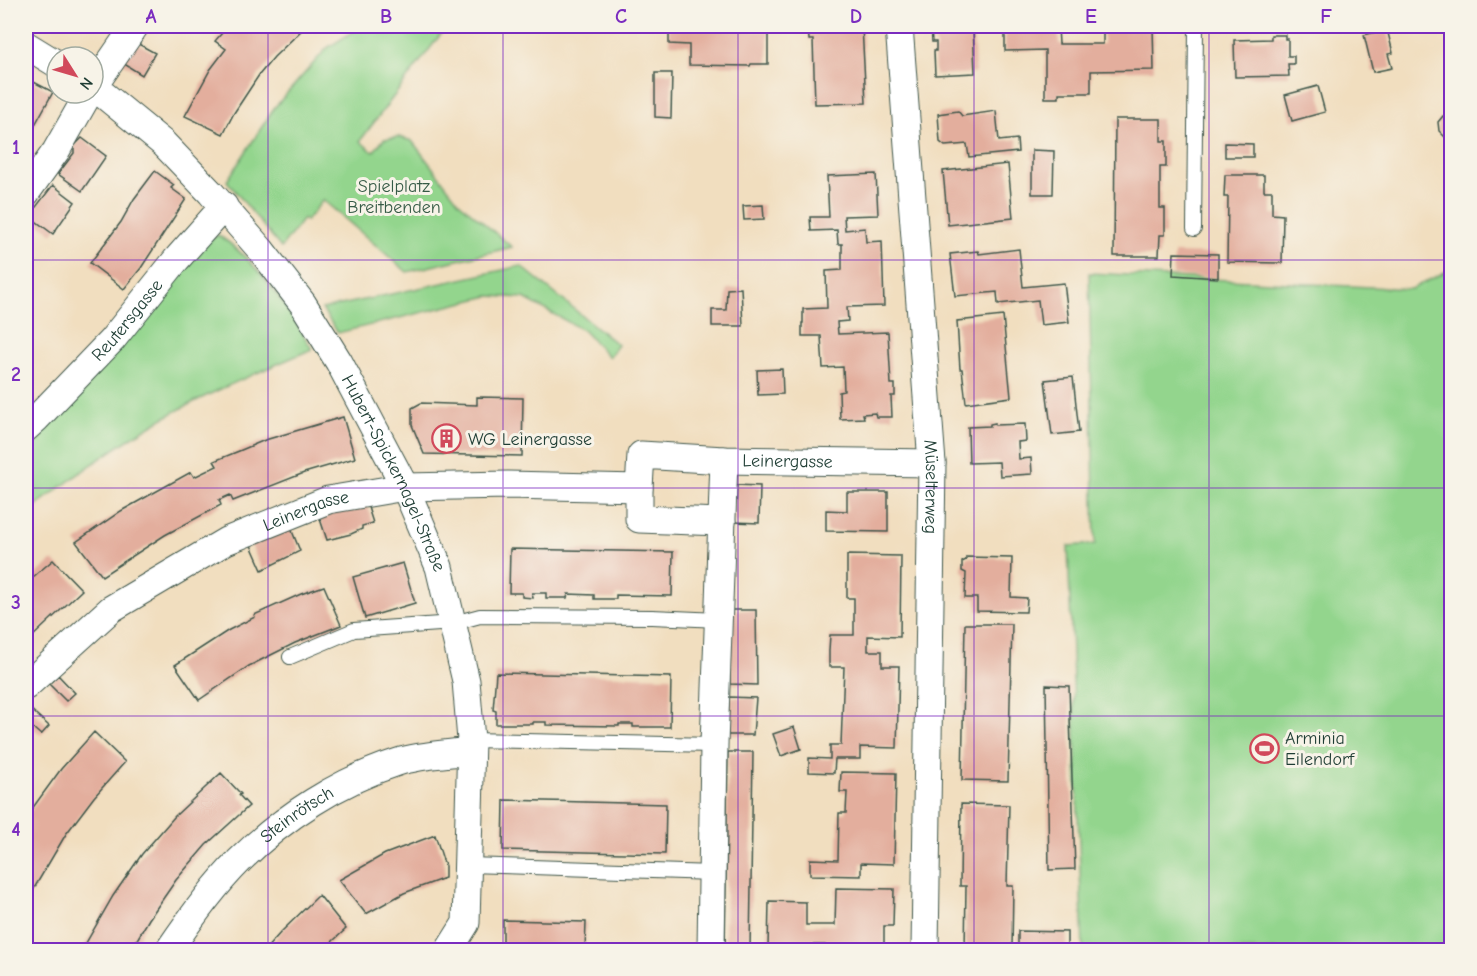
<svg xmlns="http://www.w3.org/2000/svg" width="1477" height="976" viewBox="0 0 1477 976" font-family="'Comic Neue',sans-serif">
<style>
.green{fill:#93d58d;stroke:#598960;stroke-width:1.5}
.building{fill:#e3ae9d}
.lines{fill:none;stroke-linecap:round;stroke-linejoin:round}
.lane-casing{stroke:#3e5549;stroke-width:16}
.street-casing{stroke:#3e5549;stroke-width:29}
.lane{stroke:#fff;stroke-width:14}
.street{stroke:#fff;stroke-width:27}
.grid{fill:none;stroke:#7b2cbf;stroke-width:1.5;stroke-opacity:0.55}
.labels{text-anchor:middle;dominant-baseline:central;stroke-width:6;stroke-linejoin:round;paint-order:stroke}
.park-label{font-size:18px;fill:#365b46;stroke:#f7f3e8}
.street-label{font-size:18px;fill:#1f3d34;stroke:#f7f3e8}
.poi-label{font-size:18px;fill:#1f3d34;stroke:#f7f3e8;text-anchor:start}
.neatline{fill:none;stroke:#7b2cbf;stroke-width:2}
.grid-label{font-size:20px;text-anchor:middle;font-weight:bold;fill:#7b2cbf}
</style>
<rect width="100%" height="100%" fill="#f7f3e8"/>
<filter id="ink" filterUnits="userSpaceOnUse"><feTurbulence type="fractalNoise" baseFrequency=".0167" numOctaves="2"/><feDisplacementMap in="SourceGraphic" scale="12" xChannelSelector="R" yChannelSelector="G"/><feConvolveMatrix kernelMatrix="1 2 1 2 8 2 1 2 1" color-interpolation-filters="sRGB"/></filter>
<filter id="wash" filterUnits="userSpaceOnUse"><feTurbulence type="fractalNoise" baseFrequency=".008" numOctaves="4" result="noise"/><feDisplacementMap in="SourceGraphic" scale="24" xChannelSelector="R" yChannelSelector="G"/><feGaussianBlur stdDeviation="1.35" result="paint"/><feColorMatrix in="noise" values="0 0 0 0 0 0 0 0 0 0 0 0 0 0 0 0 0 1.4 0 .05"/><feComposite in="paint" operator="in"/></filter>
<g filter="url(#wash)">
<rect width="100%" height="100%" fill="#f1debf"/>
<path class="green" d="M362,26H447L360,141L373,152L384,139L399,137L412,141L459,202L512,247L407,272L323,200L306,221L303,219L281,248L227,181L274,108L327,48Z
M218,235C256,259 290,311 312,349C258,373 201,395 150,426C107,452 66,483 26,513V439L207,241Z
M521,266L618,345L609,357L583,330L524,298L489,296L338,333L322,309Z
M1451,269V950H1083L1068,546L1095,544L1089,273L1411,289Z"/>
<g id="blocks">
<path class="building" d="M228,26H238L242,29L245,26H306L274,57L259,75L234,113L223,134L185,116L210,70L226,49L215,41Z
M669,26H753V31H768V64H751L750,66L689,65V45L669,44Z
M808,26H862L866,103L815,104L813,40H809Z
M931,26H973L975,73L935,75L934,51H936V42H932Z
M1005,26L1058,27L1059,44H1103V26H1153L1154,70L1091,71V93H1059V98H1045V50L1005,51Z
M1387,29L1393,53L1388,54L1392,68L1373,72L1364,35Z
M1271,35H1285V39H1288V56H1294V64H1288L1289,76L1235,77L1234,40L1271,39Z
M133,41L155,53L142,75L121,62Z
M655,73H672L671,118L655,117Z
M26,78L53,92L26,141Z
M1318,86L1325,112L1292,121L1285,95Z
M958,111L962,116L996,111L999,141L1017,139L1018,152L969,157L967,144L945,146L940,142L938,114Z
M1452,115V137H1445L1439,131L1438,122L1443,116Z
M1115,119H1161V141H1166V167H1160V208H1165V235H1160L1159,256H1114Z
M82,138L106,156L82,191L58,174L74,153V146Z
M1225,143L1253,144V157H1225Z
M1032,150L1054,151L1053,194H1032Z
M1008,164L1013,218L948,225L943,171Z
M155,171L174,185L171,188L186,199L141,268L124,289L90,263L121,222L134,199Z
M876,174L878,215L844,216L845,230L865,228L866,242L882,241L884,306L847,307L848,321L837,322L838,334L888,332L891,384H895V396H891L892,417H876L875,413L863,414L864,418L840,419L839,392L844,391L843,367L823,368L821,336H802V323H803V309L827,308L826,271L842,270V244H838L837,230L811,231L810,217H829L827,176Z
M1225,175H1264V191H1272V214L1283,215L1282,263L1227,262L1228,197H1224Z
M53,185L75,202L53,234L29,216Z
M763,205L764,219L744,220L743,206Z
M1019,249L1023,287L1064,283L1069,322L1041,325L1038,300L998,304L997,292L955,296L950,254L978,251L979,254Z
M1174,253L1218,254V278L1173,275Z
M741,288L743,326H712V310H726L727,289Z
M1003,316L1011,397L966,403L962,369H960L957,321Z
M782,369L783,394L758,395L757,370Z
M1073,377L1079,432L1052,435L1045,380Z
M477,397L523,398L522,456L424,454L412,425V408L421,403L477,405Z
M343,417L355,458L304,473L233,501L230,495L219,500L221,505L165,535L102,576L76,542L121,511L191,472L194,477L217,466L214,461L239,451L265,440Z
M995,423V425L1025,424L1026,441L1018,442L1019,459L1031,458L1032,474L1000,476L999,462L969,463L968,427L990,426V424Z
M735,485L760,486L759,523L734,522Z
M847,492H888V532L826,531V510L847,511Z
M366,501L373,523L362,526V529L351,534L327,540L319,516Z
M290,526L300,551L262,570L250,543Z
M510,549L673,552L672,596L616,595V599H594V595L568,594L567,598H546V593H532L533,598L522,597V593H509Z
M847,555L901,556L900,637L868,636V651H882V666H899L897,748L860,747V759H835L834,773L809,772V758L830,759V745H841L844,667H829V650L830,635H854V598H847Z
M966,557L1012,558L1011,597L1027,598L1026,612L977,611V598H965L966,573L962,571V562L966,560Z
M53,560L82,590L30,639L26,634V583Z
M403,563L415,603L365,618L353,577Z
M324,586L341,625L295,643L249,666L199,700L175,665L229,630L255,617L254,615L301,594Z
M731,610H756L757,685L730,684Z
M965,624H1012L1008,781L962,780Z
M496,673L671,677L670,727H633V724H619V726L546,725V722H533V724H496V711L493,710Z
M58,675L75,693L66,701L49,684Z
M1046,685L1069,686L1075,869L1049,870Z
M729,697L756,698L753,735H728Z
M27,706L49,726L41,735L26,722Z
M794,727L801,749L781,756L773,734Z
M94,732L125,762L94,797L66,834L26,902V817L61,769Z
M728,752H753L750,950H725Z
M841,772L896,773L894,864L861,863V876L810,875V859L838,860L839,813H846L847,792H840Z
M221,773L241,794L239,795L249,806L206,845L176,880L149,919L131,950H82L113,896L142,854L175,816Z
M504,800L666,804L665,854L503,850Z
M961,804L1009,805L1007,886H1013L1012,950H965L966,886H960Z
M435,835L445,866V878L404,893L366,914L339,880L385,854Z
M836,888L894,889L893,926H884V950H825V945H805V950L768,949L769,901L806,902V925H835Z
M319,895L346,929L323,950H265L281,932Z
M503,920L586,922L585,950H503Z
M1018,931L1067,932V950H1018Z"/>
</g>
</g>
<g filter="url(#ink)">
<use href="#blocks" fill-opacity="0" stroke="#3e5549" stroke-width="1.5"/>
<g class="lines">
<defs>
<path id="lane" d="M1194,229L1196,26
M290,657L354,630L454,623L480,616L652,617L719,620
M471,740L714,745
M468,865L713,873"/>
<g id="street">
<path id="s1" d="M899,26L932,463L925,950"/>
<path d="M26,45L57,64"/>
<path id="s2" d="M93,86L164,144L211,193L261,250L303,304L339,362L405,487L439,567L466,681L471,740L466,923L449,950"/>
<path d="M93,87L135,26"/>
<path d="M26,193L56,151L89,93"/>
<path id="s3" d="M26,428L37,418L112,340L176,260L224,206"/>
<path d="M639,488V519L722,522"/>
<path id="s4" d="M26,686L111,609L226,541L328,500L405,487L508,485L639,488L641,455L724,460L932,463"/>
<path id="s5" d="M169,950C190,919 212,888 239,861C283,817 339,781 398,762C420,755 447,754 470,751"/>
<path d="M711,950L714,745L724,460"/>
</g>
</defs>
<use href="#lane" class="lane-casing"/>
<use href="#street" class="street-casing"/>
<use href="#lane" class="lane"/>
<use href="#street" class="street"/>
</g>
</g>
<path class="grid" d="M268,26V950M503,26V950M738,26V950M974,26V950M1209,26V950M26,260H1452M26,488H1452M26,716H1452"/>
<defs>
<symbol id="building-ring" viewBox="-11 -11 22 22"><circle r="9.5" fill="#f7f3e8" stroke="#d1495b" stroke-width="1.5"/><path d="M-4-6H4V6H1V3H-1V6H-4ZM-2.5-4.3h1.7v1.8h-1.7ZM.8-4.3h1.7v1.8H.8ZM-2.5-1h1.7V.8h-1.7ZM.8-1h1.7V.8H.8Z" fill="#d1495b"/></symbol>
<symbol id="stadium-ring" viewBox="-11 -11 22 22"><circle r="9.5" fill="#f7f3e8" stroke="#d1495b" stroke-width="1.5"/><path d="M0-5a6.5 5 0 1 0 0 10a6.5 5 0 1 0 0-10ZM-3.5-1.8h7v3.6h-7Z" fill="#d1495b"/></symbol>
</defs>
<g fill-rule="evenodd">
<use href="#building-ring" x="430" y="422" width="33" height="33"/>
<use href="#stadium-ring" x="1248" y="732" width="33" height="33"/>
</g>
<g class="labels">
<g class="park-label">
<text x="394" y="186">Spielplatz<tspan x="394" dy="21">Breitbenden</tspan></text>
</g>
<g class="street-label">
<text stroke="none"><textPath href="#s3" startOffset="148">Reutersgasse</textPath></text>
<text stroke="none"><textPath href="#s4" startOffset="850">Leinergasse</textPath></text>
<text stroke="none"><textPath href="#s2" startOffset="496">Hubert-Spickernagel-Straße</textPath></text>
<text stroke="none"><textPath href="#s1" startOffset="462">Müselterweg</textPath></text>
<text stroke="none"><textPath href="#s4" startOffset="334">Leinergasse</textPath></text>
<text stroke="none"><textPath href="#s5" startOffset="188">Steinrötsch</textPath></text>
</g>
<g class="poi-label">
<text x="468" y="439">WG Leinergasse</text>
<text x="1285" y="738">Arminia<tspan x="1285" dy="21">Eilendorf</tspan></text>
</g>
</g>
<rect width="1477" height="976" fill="none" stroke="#f7f3e8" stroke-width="66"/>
<g transform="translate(75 75) rotate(127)"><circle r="28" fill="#f7f3e8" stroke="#a1aaa0" stroke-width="1.5"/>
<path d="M0-4.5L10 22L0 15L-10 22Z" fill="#d1495b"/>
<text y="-9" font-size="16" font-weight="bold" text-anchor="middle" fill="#1f3d34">N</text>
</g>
<rect x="33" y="33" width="1411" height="910" class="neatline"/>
<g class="grid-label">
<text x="151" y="23">A</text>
<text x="386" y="23">B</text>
<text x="621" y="23">C</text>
<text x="856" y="23">D</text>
<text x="1091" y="23">E</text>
<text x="1326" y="23">F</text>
<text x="16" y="154">1</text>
<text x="16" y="381">2</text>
<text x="16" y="609">3</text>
<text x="16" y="836">4</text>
</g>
</svg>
